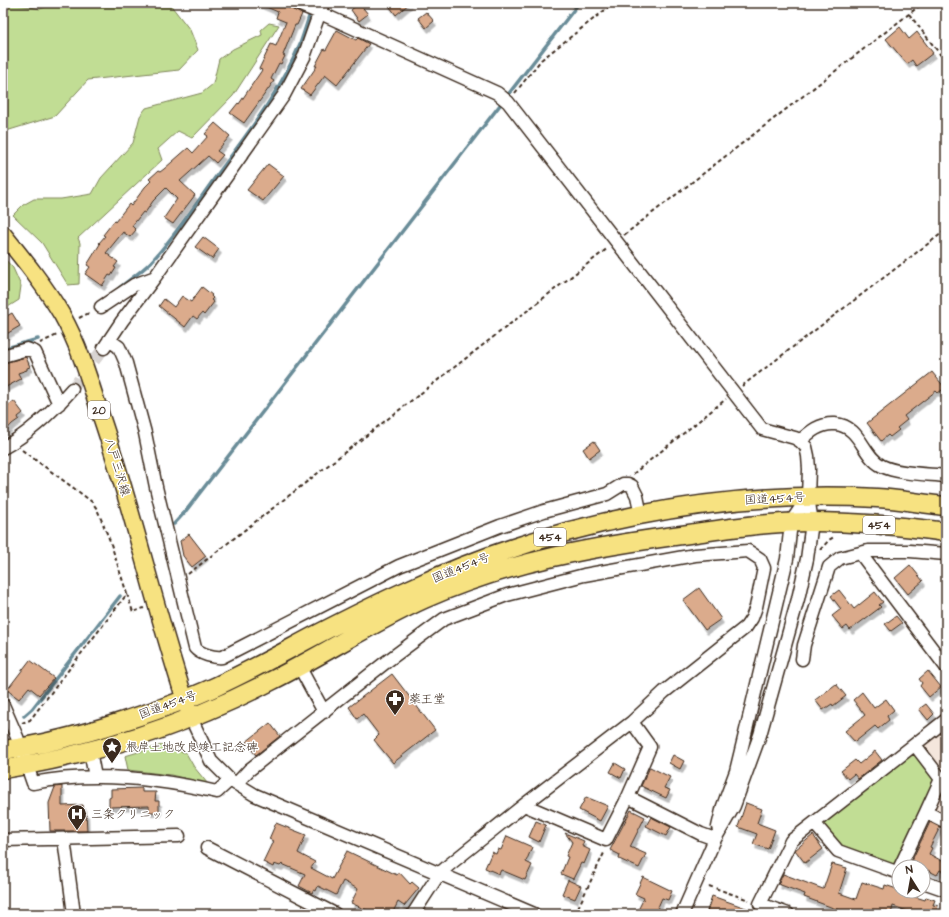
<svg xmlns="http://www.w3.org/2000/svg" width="949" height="917" viewBox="0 0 949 917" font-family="'Architects Daughter','Klee One',sans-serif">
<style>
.built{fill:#f4e6dc}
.green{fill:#c1dd94;stroke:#7e8459}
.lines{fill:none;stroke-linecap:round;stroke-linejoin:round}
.stream{stroke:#698c98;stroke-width:3.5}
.building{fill:#dbab8c;stroke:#3b2a1e;filter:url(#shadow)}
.minor-tunnel{stroke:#d8d4d2;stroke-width:12;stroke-dasharray:12 6;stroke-linecap:butt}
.minor-casing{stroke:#3b2a1e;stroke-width:15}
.major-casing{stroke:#3b2a1e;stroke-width:19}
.highway-casing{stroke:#3b2a1e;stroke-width:21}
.path{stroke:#3b2a1e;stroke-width:2;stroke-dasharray:4 3;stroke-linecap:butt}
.minor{stroke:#fff;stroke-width:12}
.major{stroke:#f7e281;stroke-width:16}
.highway{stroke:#f7e281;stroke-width:18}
.labels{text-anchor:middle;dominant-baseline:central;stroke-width:3;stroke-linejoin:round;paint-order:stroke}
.shield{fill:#fff;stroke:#766a62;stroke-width:1}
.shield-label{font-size:11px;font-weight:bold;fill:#3b2a1e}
.street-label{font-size:12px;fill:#3b2a1e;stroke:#fff}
.poi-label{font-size:12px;fill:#3b2a1e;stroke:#fff;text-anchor:start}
</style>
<defs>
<filter id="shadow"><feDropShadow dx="2.5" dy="4.5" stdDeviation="0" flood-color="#0004"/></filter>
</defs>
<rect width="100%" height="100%" fill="#fff"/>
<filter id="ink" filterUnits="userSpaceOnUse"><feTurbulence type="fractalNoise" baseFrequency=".025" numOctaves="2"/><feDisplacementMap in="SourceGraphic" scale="8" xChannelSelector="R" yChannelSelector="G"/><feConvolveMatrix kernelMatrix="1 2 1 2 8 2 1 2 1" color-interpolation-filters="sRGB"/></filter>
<g filter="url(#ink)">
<path class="built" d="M946,725V773L925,747V741Z
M946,780V817L936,812L934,806Z"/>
<path class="green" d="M3,3H11L40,9L55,3H169L190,30L198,50L179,70L88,80L55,116L3,132Z
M269,23L279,25L233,96L192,138L178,131L158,149L162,160L78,238L80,243L79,284L68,285L42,243L13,215L23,205L34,199H61L92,194L101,178L133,143L140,116L146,108L202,93L213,84L219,59L233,49L262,35L261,30Z
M3,257L13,268L21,286L19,300L3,310Z
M162,745L186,753L194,767L208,784L171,775L128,770L125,756Z
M913,753L934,780L896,862L890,865L842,847L825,827L824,821Z"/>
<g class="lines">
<path class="stream" d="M118,289C129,280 141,272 151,262C176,235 196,204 217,175C248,133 280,92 300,44C305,30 309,17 313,3
M3,349L38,339
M174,524L185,512L579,3
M24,716L32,709L120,596"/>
</g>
<path class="building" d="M257,3H279L302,14L297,25H295L283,55L285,56L281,64L279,63L271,79L274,81L244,123L230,113L238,103L239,104L262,70L259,69L271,44L276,46L286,22L276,18L278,12Z
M359,3L368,14L359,21L351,10Z
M387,3H410L396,15Z
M426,12L434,21L426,28L418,18Z
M900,27L909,39L917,32L933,53L916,66L912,60L907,64L886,39Z
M337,30L356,40L358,38L369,44L337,85L325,75L310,95L301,89L317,66H315L324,49L326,50Z
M215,123L230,136L217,151L223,155L216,163L208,156L180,181L195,195L173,224L164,218L177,199L166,188L153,201L145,213L143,212L132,226L136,230L130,237L123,232L106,253L118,262L114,267L116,268L111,276L109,275L102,286L85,274L90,267L87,265L100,244L99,243L105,236L103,235L114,221L115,222L129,204L131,206L145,187L151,181L149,179L158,171L160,172L164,169L188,148L193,153L208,136L205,134Z
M268,164L284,176L263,201L247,190Z
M203,237L219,249L212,259L195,247Z
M202,287L212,295L211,296L213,298L211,300L214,302L204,315L202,313L197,319L193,316L185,327L159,306L164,299L174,307L182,296L191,302Z
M12,313L20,326L3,336V318Z
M26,357L30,367L27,368V370L18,373L21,379L6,387L3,381V371L6,370L4,363Z
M932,372L945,388L938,393L936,391L904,416L907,420L897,428L899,430L890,437L888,435L881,441L867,423Z
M14,401L23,413L18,417L19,419L12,424L3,434V409Z
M594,441L600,450L589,458L583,449Z
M189,534L206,556L192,567L183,556L180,541Z
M910,565L923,581L908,594L895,578Z
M699,588L721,619L705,630L683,600Z
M839,590L854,609L875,592L883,602L879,605L881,607L850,630L847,626L843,629L832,616L841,609L831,596Z
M896,616L902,623L891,631L885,624Z
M30,660L54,678L39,695L29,687L19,699L7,690Z
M928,671L941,687L929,697L920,686L922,683L919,679Z
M392,674L435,730L393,763L374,740L379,735L363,714L357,719L349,707Z
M836,684L846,696L833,706L832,704L823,710L815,700Z
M862,692L874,708L886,699L894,710L887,716L889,720L878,729L875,726L855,742L845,731L865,715L853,700Z
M926,704L934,714L928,720L919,709Z
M270,723L280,736L256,755L246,742Z
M875,751L882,760L858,779L854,774L848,779L841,771L855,760L859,764Z
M673,755L684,761L680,769L669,763Z
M615,763L625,769L621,778L610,772Z
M650,767L670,777L664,788L670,790L666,798L641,786Z
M62,786V806L83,805L84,813L86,812L87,831H50L49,803L55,787Z
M142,788V792H156L155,801H159V812H149V806L109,807V798L111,797V789Z
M586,797L608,806L600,821L579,810Z
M746,803L762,809L757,823L775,830L768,849L753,844L757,834L738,827Z
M631,810L645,817L630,847L646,854L639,868L619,859L620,855L610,850Z
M651,817L671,827L666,836L646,826Z
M536,821L546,825L539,842L529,837Z
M930,822L940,827L930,847L932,848L929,854L946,863V873L940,870L937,875L912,862L913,861L912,860Z
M276,823L306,835L298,853L315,862L311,868L332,879L347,851L397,875L399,872L410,884L412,882L419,888L404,906L398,902L392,914H375L351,903L358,889L343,881L336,895L318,886L316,891L314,890L312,893L299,886L305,874L282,864L280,866L274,864L273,867L263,862L273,841L269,839Z
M565,833L584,841L582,846L590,850L584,864L581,863L573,879L561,874L568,857L566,856L572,842Z
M813,835L823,849L805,863L795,850Z
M507,836L532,847L526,862L532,865L525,880L501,870L499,874L485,868L492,852L496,854L498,849L501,850Z
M832,864L847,868L839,893L856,899L862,882L884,889L885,885L897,889V891L925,900L926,897L935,900L933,905L938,906L936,914H916L893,906L891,914H849L804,897L805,894L778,884L783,874L823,889L824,888V887Z
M643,877L672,891L668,900L662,898L655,914H636L644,898L635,894Z
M568,880L581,886L575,899L562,894Z
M712,896L760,913V914H715L707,911Z"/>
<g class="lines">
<path class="minor-tunnel" d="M72,389L104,348"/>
<defs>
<path id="minor" d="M295,3L320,13L497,93L508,102L762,429L795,438L800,441L806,447L808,456L809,469L808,497L812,522L807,559L798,599L760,735L734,806L715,839L682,914
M101,307L134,285L153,278
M109,340L119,347L126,363L145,433L156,487L195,648C200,654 214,658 222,657L399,566L500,526L544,511L607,494L623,484H628L632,486L637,496L641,515
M104,348L122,321L155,277L284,95L304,57L323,3
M3,356L27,349L35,352L59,404
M800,441C810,432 820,423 835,424C861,426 862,456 882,466C898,474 928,474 946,476
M3,448C30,433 52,412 72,389
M860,553L946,667
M802,659L804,645L829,567L840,558L868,551H910L946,554
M299,666L324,712
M3,705L17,737L33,783C94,771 157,778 217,792L230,780
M191,718L211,761L230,780L255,795L534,914
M90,751L95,777
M236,784L249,770L386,662L444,619L507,595L584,575L695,555L748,551L760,559L764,568L756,607L752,618L746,627L664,692L632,722L524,805L449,865L439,874L413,914
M628,797L701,834L715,839
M524,805L606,840L628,797L650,747L632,722
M926,812L946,822
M814,823L838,851L899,873
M718,827L723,806L736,771L746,730L787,559L791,522L808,497
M64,839L74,914
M3,840L179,836
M207,848L335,914
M900,867L926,812L941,779L915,745
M923,882L946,890
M788,914L760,904L791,841L946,720"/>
<path id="major" d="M3,234C24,260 45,286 62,315C80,347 90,382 101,416C135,516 157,619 191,718"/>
<path id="highway" d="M3,750C44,745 84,734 124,721C155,711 187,700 217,686C250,671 282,653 314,636C345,620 376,604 408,590C550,523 720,489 877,498C900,499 923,504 946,506
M3,769C97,754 186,725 271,681C323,655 371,623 424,599C510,561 597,546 689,534C729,528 771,522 812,522C857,522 902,526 946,532"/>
</defs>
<use href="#minor" class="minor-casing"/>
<use href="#major" class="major-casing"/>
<use href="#highway" class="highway-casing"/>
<path class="path" d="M909,14L946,62
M515,93L541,60L614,3
M624,235L923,3
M79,318L91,312
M40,343L57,335
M742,386L946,230
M22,450L83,495L92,502L97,509L110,541L127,594L30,720L22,723
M633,474L726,399
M820,550L829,540L834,537
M188,574L608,248
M127,594L133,612L144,608
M709,886L749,900
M575,914L605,851"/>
<use href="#minor" class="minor"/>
<use href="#major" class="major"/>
<use href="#highway" class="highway"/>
</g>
</g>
<defs>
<symbol id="pharmacy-pin" viewBox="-11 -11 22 30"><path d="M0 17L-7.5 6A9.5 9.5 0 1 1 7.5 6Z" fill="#3b2a1e" stroke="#fff"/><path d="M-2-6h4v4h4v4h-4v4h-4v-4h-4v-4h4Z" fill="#fff"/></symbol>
<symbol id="sight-pin" viewBox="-11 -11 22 30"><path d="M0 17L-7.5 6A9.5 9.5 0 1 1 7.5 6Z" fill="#3b2a1e" stroke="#fff"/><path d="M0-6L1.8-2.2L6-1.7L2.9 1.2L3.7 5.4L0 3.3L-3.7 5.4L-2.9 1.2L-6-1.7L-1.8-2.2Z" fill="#fff"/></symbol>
<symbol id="hospital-pin" viewBox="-11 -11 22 30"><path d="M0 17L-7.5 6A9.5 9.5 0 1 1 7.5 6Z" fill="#3b2a1e" stroke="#fff"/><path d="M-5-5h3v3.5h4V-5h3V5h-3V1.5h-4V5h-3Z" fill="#fff"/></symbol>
</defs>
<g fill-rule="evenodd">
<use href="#pharmacy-pin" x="384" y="688" width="22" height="30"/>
<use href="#sight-pin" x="101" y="736" width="22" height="30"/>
<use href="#hospital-pin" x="66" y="803" width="22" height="30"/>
</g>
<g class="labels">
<g class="shield">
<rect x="88" y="401" width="22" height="18" rx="3"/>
<rect x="863" y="516" width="32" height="18" rx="3"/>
<rect x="534" y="528" width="32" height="18" rx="3"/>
</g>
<g class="shield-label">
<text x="99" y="410">20</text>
<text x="879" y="525">454</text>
<text x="550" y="537">454</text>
</g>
<g class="street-label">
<text transform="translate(117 467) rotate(73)">八戸三沢線</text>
<text transform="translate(775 499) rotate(-3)">国道454号</text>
<text transform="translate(461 568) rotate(-22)">国道454号</text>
<text transform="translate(168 705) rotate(-20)">国道454号</text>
</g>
<g class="poi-label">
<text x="409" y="699">薬王堂</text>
<text x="126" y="747">根岸土地改良竣工記念碑</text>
<text x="91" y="814">三条クリニック</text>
</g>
</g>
<rect width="949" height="917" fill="none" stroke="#fff" stroke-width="16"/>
<rect x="8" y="8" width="933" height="901" fill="none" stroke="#3b2a1e" stroke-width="1.5" filter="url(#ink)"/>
<g transform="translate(911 879) rotate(349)"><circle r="19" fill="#ffffff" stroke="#b1aaa5"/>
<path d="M0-3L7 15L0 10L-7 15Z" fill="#3b2a1e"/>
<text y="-6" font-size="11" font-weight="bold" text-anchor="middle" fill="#3b2a1e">N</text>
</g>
</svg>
